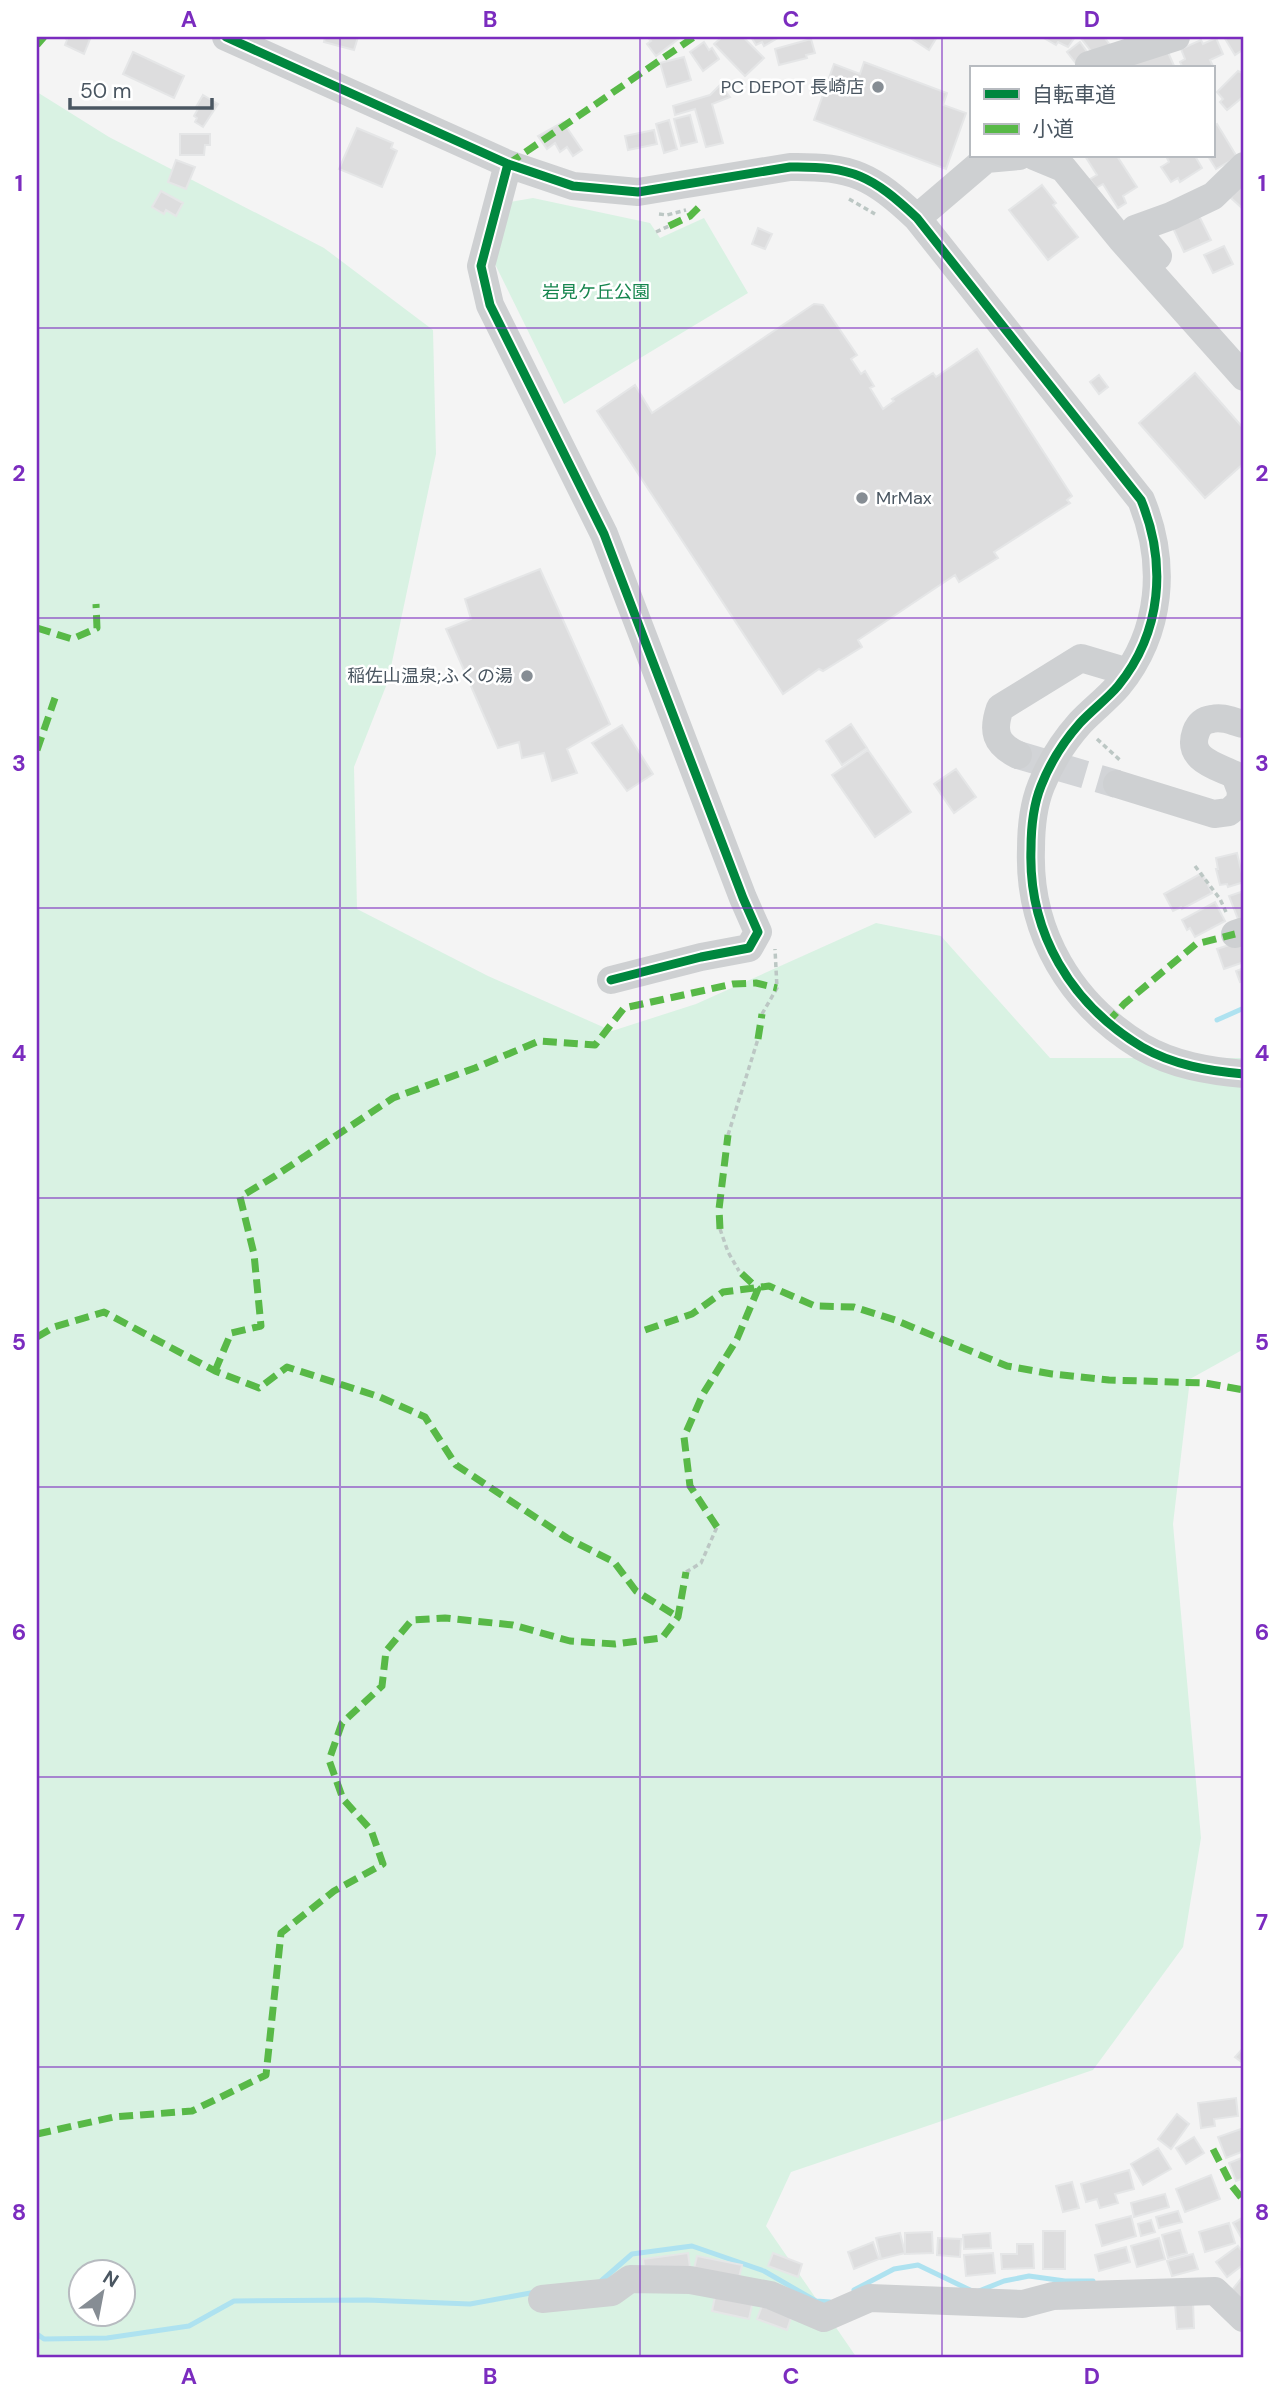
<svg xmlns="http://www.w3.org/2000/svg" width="1281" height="2395" viewBox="0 0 1281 2395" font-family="'DM Sans','Noto Sans JP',sans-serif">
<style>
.green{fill:#d9f2e3;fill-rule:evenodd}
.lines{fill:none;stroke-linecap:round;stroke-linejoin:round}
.stream{stroke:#aee2f0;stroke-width:5}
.building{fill:#ddddde;stroke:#e5e6e7;stroke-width:2}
.minor-tunnel{stroke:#d2d4d7;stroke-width:28;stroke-dasharray:28 14;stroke-linecap:butt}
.path{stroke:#bcc7c4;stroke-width:3.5;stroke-dasharray:5 3.5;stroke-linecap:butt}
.minor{stroke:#ced0d2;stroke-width:28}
.quiet{stroke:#58b947;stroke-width:7;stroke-dasharray:14 7;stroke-linecap:butt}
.cycleway-casing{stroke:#fff;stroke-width:13}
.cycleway{stroke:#00873e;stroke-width:9}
.grid{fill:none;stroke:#7b2cbf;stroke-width:2;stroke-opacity:0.55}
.poi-dot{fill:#868d94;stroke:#fff;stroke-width:2.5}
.labels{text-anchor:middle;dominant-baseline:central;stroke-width:5;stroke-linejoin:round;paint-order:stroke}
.poi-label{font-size:18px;fill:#4a5661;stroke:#fff;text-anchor:end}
.park-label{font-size:18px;fill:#17864f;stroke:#fff}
.neatline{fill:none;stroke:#7b2cbf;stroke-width:2.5}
.grid-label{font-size:23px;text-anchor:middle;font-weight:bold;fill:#7b2cbf}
</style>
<rect width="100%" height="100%" fill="#f4f4f4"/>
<path class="green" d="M37,92L109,137L324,248L433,330L436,454L388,681L354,767L357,909L488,976L612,1031L696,1004L876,923L941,936L1050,1058H1244V1349L1190,1379L1173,1524L1201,1838L1183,1947L1093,2070L791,2172L766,2226L857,2358H37ZM80,2272H122V2314H80Z
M533,198L650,223L660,238L704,218L748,293L564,404L495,264L510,202Z"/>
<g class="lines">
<path class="stream" d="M1217,1020L1244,1008
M601,2281L632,2254L692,2246L764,2271L816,2301L830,2302
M854,2290L894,2269L918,2265L970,2290
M979,2291L1004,2281L1029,2276L1065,2281H1093
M37,2334L44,2339L107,2338L189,2326L234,2301L367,2300L470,2304L536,2292"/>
</g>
<path class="building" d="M64,37H84L90,39L84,54L65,45L67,40Z
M325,37H358L354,50L324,42Z
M647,37H681L656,56L647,44L651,41Z
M722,37H743L764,58L745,76L714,44Z
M751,37H774L776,39L764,46L762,42L756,45Z
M909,37H937L929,50Z
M1042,37H1075L1068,47L1058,42L1056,45Z
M1080,37H1104L1110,45L1095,56Z
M1224,37H1244V49L1235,55Z
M1216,38L1223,54L1210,60L1213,66L1206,68H1183L1180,62L1185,59L1181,49L1201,40L1203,44Z
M811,39L815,53L806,55L807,58L779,65L775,49Z
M704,42L709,50L712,48L719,59L703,71L690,52Z
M1080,42L1090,56L1077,65L1067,52Z
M1167,50L1175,68H1134L1132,64Z
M133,52L184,76L174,98L123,74Z
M684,57L691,80L667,87L660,63Z
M864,62L947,93L943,105L966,113L946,169L814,120L834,64L860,74Z
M1238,71L1244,74V96L1227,110L1220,102L1223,99L1217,92Z
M720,85L730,97L712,104L723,143L706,147L695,109L675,115L673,106L710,95Z
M203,95L218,104L203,127L195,122L197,118L194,116L198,109L196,107Z
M690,115L697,142L681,146L674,119Z
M669,120L677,149L664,153L656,124Z
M563,122L582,150L573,156L567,147L560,152L555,143L547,149L538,136Z
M1217,124L1237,157L1216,169L1208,156H1213V126Z
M357,128L393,143L391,148L397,151L382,187L339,169Z
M654,130L657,144L628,150L625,136Z
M180,134H210V145H205L204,155H180Z
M1085,156H1117L1137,187L1123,196L1126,203L1118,208L1103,184L1096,188L1090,179L1097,175Z
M1171,156H1195L1202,168L1180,182L1178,178L1171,182L1161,167L1169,162L1167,158Z
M176,160L195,167L186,189L168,182Z
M1244,175V206L1242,208L1231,198Z
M1042,185L1056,203L1053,205L1078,237L1048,260L1009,210Z
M161,191L183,203L176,216L166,210L164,214L152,207Z
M1199,216L1211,240L1184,252L1173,228Z
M758,228L772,234L765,249L752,244Z
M1224,246L1233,264L1213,273L1204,255Z
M814,304L823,305L857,355L851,359L861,374L865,371L874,386L870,388L883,409L894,401L892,399L933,373L936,377L977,349L1072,496L1067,500L1070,503L994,552L998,558L959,582L955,575L858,640L862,647L823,671L819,669L783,694L597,411L635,385L652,413Z
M1195,373L1244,429V463L1205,498L1139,423Z
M1099,375L1108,387L1099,394L1090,382Z
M540,569L610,724L567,749L577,773L552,781L544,753L522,758L519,742L498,748L446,629L471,619L465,599Z
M851,724L867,748L842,765L826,741Z
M622,725L653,774L627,791L592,743Z
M868,750L911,812L875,837L832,775Z
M956,769L976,797L954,813L934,784Z
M1237,853L1244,882L1228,887L1227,884L1220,885L1216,869H1218L1216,858Z
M1202,873L1212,893L1182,909L1181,907L1173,911L1164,894Z
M1244,891V917L1238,919L1229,896Z
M1215,902L1225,921L1195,937L1190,928L1187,930L1182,920Z
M1241,941L1244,962L1224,969L1217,949Z
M1244,968V981L1240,982L1236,971Z
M1244,2047V2064L1235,2057Z
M1236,2098L1238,2116L1214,2119L1215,2126L1201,2128L1198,2103Z
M1177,2114L1189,2124L1171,2149L1158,2139Z
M1244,2128V2151L1226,2158L1218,2137Z
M1194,2137L1204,2153L1186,2164L1176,2148Z
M1158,2148L1171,2169L1143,2185L1131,2164Z
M1244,2157V2178L1236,2181L1229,2163Z
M1129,2170L1134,2189L1115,2194L1118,2203L1100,2208L1097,2199L1086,2202L1081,2184Z
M1211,2175L1220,2199L1185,2212L1176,2189Z
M1072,2182L1079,2208L1063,2212L1056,2186Z
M1165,2194L1169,2207L1134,2217L1131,2203Z
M1178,2211L1182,2222L1159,2228L1156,2217Z
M1131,2216L1136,2236L1102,2246L1096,2225Z
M1244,2217V2235L1241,2237L1233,2223Z
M1151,2220L1155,2232L1141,2236L1138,2224Z
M1229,2223L1235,2243L1205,2252L1199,2232Z
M1180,2230L1187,2253L1168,2258L1162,2235Z
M1043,2231H1065V2269H1043Z
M932,2232L933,2253L905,2254V2233Z
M900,2233L905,2253L881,2259L876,2238Z
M990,2233L991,2248L964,2249L963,2235Z
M938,2238L961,2239L960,2257L937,2255Z
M1159,2238L1165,2259L1137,2267L1131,2246Z
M873,2242L879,2259L854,2269L848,2252Z
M1017,2244H1033L1034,2268L1002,2269L1001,2254H1017Z
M1238,2246L1244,2254V2264L1227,2277L1216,2262Z
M1126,2247L1130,2262L1099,2271L1095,2255Z
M688,2253L691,2274H645L643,2259Z
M773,2253L802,2264L798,2277L768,2266Z
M993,2253L995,2273L966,2276L964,2255Z
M1193,2254L1198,2269L1172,2276L1167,2261Z
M697,2256L742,2265L738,2282L693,2273Z
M1244,2275V2300L1232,2290Z
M716,2292L753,2300L749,2319L712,2311Z
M764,2301L793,2312L787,2330L757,2319Z
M1193,2302L1194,2328L1177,2329L1175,2303Z"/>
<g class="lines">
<path class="minor-tunnel" d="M1018,755L1117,784"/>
<path class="path" d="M849,199L875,214
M659,214L667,215L686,210
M656,232L669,226
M1097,739L1122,762
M1195,866L1220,899L1226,912
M762,1014L777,988L775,949
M728,1135L758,1039
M720,1229L728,1252L739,1271
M686,1572L701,1563L717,1527"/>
<path class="minor" d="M226,37L508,164L573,186L638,192L790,167C853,166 872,176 917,218L1141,500C1167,563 1162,632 1118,686C1107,699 1092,710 1080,723C1064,741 1050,763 1041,786C1033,806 1031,827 1031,849C1028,933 1071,1004 1142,1047C1173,1065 1209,1071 1244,1074
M1089,65L1176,37
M1034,156L1063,168L1121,239L1244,377
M508,164L481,266L490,305L604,534L743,898L758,932L749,948L701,957L611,980
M917,218L986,159L1019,156
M1158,256L1135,229L1171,216L1213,196L1244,166
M1018,755C995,744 992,731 1000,708L1081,658L1128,672
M1117,784L1214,814L1229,812L1240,802L1241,791L1235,775C1217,766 1186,760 1196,732C1199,724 1204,720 1212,719C1224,716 1233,722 1244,724
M1235,934L1244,931
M542,2299L612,2292L630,2279L690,2280L770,2295L824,2318L870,2298L1023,2304L1053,2296L1215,2291L1243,2318L1244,2317"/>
<path class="quiet" d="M37,45L44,37
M508,164L694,37
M669,226L690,216L700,206
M37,628L72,639L97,628L96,604
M37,750L55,698
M1107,1023L1124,1004L1196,944L1235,934
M758,1039L762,1014
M720,1229L719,1209L728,1135
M645,1330L692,1314L723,1292L769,1286L815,1306L854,1307L895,1320L1007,1366L1052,1374L1109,1380L1205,1383L1244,1390
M37,1337L54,1327L104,1312L215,1371L259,1388L287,1367L380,1397L425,1417L456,1465L567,1538L614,1562L636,1591L678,1617
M215,1371L231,1333L261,1326L254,1254L240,1197L275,1176L393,1098L475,1068L539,1041L595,1045L624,1008L733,984L756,983L777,988
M717,1527L690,1486L684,1437L703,1394L737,1339L758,1289L739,1271
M37,2134L114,2117L192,2111L266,2075L281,1933L334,1891L383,1864L371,1830L343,1799L329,1760L342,1723L382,1686L386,1651L412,1620L445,1618L513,1625L570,1641L615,1644L662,1638L678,1617L686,1572
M1213,2149L1232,2186L1244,2201"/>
<defs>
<path id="cycleway" d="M226,37L508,164L573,186L638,192L790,167C853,166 872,176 917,218L1141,500C1167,563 1162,632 1118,686C1107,699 1092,710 1080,723C1064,741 1050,763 1041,786C1033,806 1031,827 1031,849C1028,933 1071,1004 1142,1047C1173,1065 1209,1071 1244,1074
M508,164L481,266L490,305L604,534L743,898L758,932L749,948L701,957L611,980"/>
</defs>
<use href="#cycleway" class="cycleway-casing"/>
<use href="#cycleway" class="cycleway"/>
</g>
<path class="grid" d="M340,37V2358M640,37V2358M942,37V2358M37,328H1244M37,618H1244M37,908H1244M37,1198H1244M37,1487H1244M37,1777H1244M37,2067H1244"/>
<g class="poi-dot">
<circle cx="878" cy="87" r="7"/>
<circle cx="862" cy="498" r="7"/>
<circle cx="527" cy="676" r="7"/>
</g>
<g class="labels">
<g class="poi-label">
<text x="864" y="87">PC DEPOT 長崎店</text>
<text x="876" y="498" text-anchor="start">MrMax</text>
<text x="513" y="676">稲佐山温泉;ふくの湯</text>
</g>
<g class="park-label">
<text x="596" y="292">岩見ケ丘公園</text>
</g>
</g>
<rect width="1281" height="2395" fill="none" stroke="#ffffff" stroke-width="77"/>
<rect x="970" y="66" width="245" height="91" fill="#ffffff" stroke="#b7bbc0" stroke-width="2"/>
<rect x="984" y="89" width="35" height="10" fill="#00873e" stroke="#b7bbc0" stroke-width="2"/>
<text x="1032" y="102" font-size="21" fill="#4a5661">自転車道</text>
<rect x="984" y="124" width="35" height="10" fill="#58b947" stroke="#b7bbc0" stroke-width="2"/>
<text x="1032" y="136" font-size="21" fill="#4a5661">小道</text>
<g transform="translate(102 2293) rotate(32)"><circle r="33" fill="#ffffff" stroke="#b7bbc0" stroke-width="2"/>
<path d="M0-5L12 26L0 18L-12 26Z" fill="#868d94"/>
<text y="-10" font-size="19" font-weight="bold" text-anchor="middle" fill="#4a5661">N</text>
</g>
<path d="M70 98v10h142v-10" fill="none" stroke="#4a5661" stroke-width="3.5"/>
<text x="80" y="98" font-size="21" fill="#4a5661" stroke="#ffffff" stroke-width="5" paint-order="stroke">50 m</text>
<rect x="38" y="38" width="1204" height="2318" class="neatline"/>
<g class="grid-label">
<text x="189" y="27">A</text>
<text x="490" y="27">B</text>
<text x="791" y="27">C</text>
<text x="1092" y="27">D</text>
<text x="19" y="191">1</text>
<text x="1262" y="191">1</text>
<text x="19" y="481">2</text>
<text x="1262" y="481">2</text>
<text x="19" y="771">3</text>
<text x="1262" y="771">3</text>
<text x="19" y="1061">4</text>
<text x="1262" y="1061">4</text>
<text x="19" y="1350">5</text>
<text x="1262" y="1350">5</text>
<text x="19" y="1640">6</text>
<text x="1262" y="1640">6</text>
<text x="19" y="1930">7</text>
<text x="1262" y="1930">7</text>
<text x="19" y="2220">8</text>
<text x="1262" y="2220">8</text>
<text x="189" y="2384">A</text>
<text x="490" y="2384">B</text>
<text x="791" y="2384">C</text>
<text x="1092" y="2384">D</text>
</g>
</svg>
